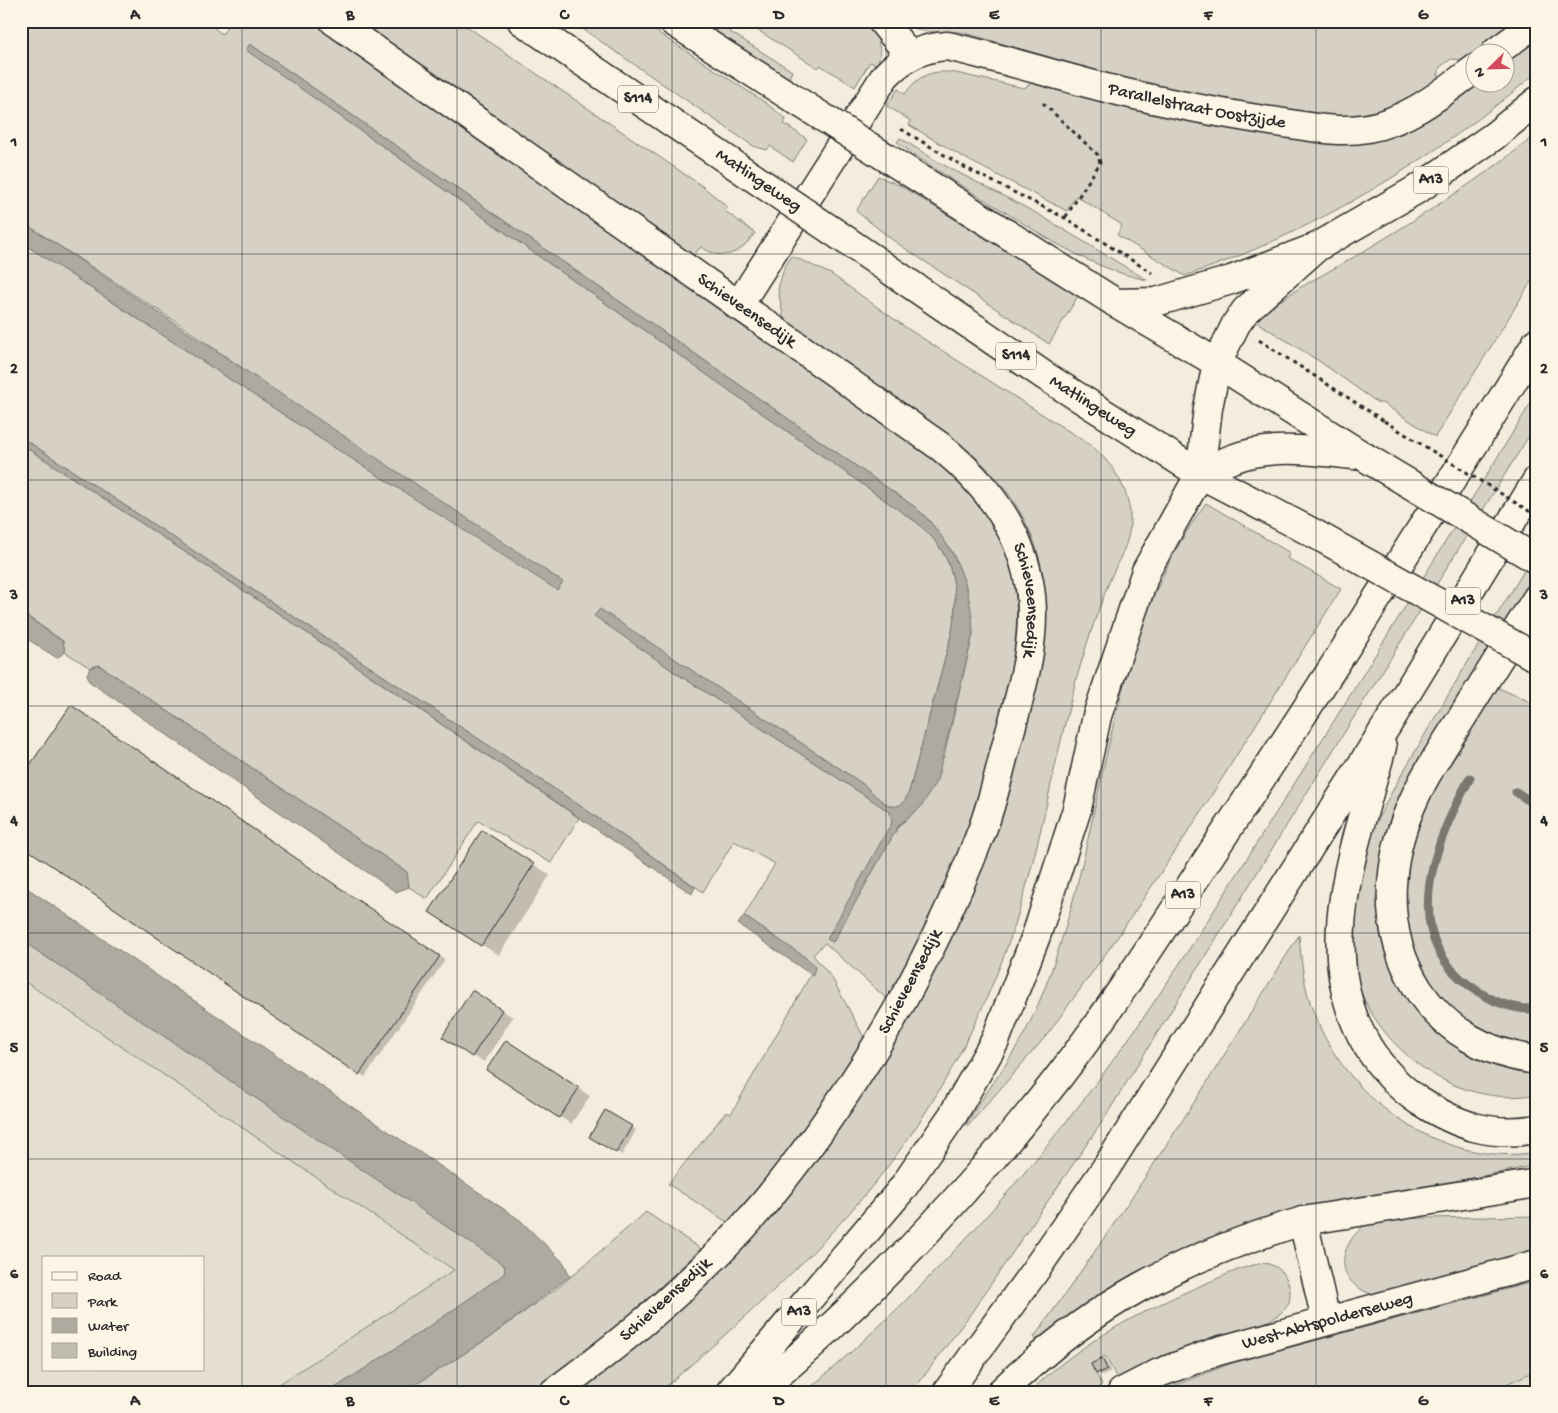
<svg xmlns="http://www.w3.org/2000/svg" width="1558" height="1413" viewBox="0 0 1558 1413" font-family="'Gochi Hand',sans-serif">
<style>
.built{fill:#e5dfd0;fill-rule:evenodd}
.green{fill:#d6d1c4;stroke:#807e78;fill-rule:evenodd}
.water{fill:#afaaa0;stroke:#7a7771}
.shadow{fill:#0003}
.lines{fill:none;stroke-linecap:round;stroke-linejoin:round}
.stream{stroke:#7a7771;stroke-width:9}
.building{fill:#c2bdb1;stroke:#2b2b2b}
.minor-casing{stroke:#2b2b2b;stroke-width:31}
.tertiary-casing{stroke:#2b2b2b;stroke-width:31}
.secondary-casing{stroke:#2b2b2b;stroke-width:31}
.trunk-casing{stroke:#2b2b2b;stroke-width:31}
.motorway-casing{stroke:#2b2b2b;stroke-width:31}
.path{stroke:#2b2b2b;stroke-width:3;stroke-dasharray:4 4;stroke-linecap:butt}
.minor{stroke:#fcf5e5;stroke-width:28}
.tertiary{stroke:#fcf5e5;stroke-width:28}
.secondary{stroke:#fcf5e5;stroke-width:28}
.trunk{stroke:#fcf5e5;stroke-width:28}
.motorway{stroke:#fcf5e5;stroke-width:28}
.secondary-bridge-casing{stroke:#2b2b2b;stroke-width:31;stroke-linecap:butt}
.trunk-bridge-casing{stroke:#2b2b2b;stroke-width:31;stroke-linecap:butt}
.path-bridge{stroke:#2b2b2b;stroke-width:3;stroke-dasharray:4 4;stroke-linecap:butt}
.secondary-bridge{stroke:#fcf5e5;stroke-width:28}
.trunk-bridge{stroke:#fcf5e5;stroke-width:28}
.grid{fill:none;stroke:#2b2b2b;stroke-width:1;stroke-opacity:0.55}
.labels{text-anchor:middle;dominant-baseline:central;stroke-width:5;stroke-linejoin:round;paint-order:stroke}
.shield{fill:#fcf5e5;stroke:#6a6863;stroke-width:1}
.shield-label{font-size:16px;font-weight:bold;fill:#2b2b2b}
.street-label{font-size:18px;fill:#2b2b2b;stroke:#fcf5e5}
.neatline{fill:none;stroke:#2b2b2b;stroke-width:2}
.grid-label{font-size:16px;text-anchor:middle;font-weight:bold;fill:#2b2b2b}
</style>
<rect width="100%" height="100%" fill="#f4edde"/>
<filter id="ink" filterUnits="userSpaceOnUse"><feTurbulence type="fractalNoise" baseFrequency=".02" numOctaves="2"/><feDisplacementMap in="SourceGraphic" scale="10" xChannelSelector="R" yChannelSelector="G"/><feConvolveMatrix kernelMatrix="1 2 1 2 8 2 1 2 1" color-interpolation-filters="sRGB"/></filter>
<g filter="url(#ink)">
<path class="built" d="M21,979L454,1270L267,1392H21ZM44,1257H204V1369H44Z
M1537,1370V1392H1489L1529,1373Z"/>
<path class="green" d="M21,21H205L222,34L227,27L219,21H315L934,459C964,483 991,512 1006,549C1027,603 1013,667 1000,720C987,770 973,820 953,868C934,913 911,957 888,1000L825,943L813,955L832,978L866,1041C823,1104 780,1167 727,1222L668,1184L726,1112L731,1114L814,969L809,960L744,916L775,864L734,841L703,892L582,807L21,437V242L310,432L557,589L178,323L21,221ZM250,44L915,507L929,520L953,553L967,589L973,634L944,757L905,821L899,825L833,942L892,822L890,812L676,673L595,616L600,610L863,784C879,798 897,822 909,792L952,632C960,586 953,552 916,522L246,50Z
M359,21H459L702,186L728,207L725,211L755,233C740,254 725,262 701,247L693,256Z
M571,21H640L766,103L786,119L784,124L807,139L793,162L770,146L767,150L753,146Z
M700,21H713L792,71L789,78Z
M743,21H863C877,31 884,49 877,65L870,62L855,87L820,65L818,68Z
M902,21H1519L1466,60L1451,59L1440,67L1437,82L1383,113L1346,118L1235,103L1144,84L961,32H929L918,30Z
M1537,38V72C1437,158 1311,234 1185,276L1117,235L1122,225L1076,196L1067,211L970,161L909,125L911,121L887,106L898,89L905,94C925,64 949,71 978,78C994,81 1009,85 1024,88L1032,83L1167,115L1301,140L1355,144L1401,134L1424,122L1479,83L1506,82V62Z
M1537,134V272L1435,437L1382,403H1378L1319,361L1255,321C1285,293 1320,277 1354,257C1417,219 1480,180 1537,134Z
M900,138L940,163L1038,214L1147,280C1092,269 1047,238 1000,209C965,188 930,167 897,142Z
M878,176L901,186L1078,296L1049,344L894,241L856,211Z
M792,256L831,274L908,329L1092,446C1117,468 1135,498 1129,533C1126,550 1114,568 1108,585C1098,610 1089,637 1081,663C1054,755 1041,851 1009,942C980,1022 940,1098 888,1166C824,1250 740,1322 660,1392H578C604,1371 633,1352 658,1329C832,1173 959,972 1021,746C1040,677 1060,603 1031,534C1002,466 951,437 895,398C858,372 821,346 784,320L778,289L784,268Z
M1537,393V423L1102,1122L969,1316L912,1392H805C930,1287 1043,1161 1137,1027C1189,952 1237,874 1286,797C1371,663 1454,528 1537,393Z
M21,444L279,614L579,818L551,863L478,821L427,899L409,887L407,872L99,665L90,668L65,652L63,641L21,612Z
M1206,503L1290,553L1287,558L1341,589L1196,820L1117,938L1047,1035L968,1126L966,1124C987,1089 1015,1056 1032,1018C1047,986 1059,950 1069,915C1108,777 1118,622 1206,503Z
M1537,550V581L1460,704L1388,847L1418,1007L1537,1069V1094C1492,1104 1441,1086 1408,1056C1378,1030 1354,993 1352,952C1351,940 1354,927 1356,915C1357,900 1358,885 1361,870C1369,823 1404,772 1427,731C1462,670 1500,610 1537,550Z
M1492,685L1537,705V1053L1459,1024L1406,949L1405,858L1432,785Z
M1299,935C1301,958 1303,982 1311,1005C1341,1096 1439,1169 1537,1152V1165L1285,1216L1039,1342L1034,1337C1129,1207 1215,1072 1299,935Z
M21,940L503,1264L506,1269L505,1274L436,1322L329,1392H267L454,1270L21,979Z
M646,1212L701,1249L618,1326L529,1392H404L490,1337L560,1286Z
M1537,1216V1250L1371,1294C1328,1278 1341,1238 1374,1219Z
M1264,1263C1275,1265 1282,1269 1287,1280C1291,1289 1292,1301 1285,1309C1267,1329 1235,1329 1212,1338C1179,1350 1148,1364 1117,1378L1105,1356L1091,1364L1102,1385L1091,1392H1030C1078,1343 1140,1312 1202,1285C1222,1277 1242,1266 1264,1263Z
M1537,1281V1370L1489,1392H1158L1232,1363Z"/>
<path class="water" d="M250,44L915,507C952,540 972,584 973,634L937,780L921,807L899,825L833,942L827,939L892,822L890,812L676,673L594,616L600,609L863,784C879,798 897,822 909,792L952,632C960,586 953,552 916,522L246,50Z
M21,221L563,582L557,590L310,432L21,242Z
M21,437L582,807L695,887L692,894L279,614L21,444Z
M21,612L63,642L65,652L57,658L21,635Z
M99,665L407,872L409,887L396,892L90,682L87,674L90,668Z
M21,884L520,1220L564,1263L570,1276L490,1337L404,1392H329L436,1322L504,1274L505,1266L21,940Z
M744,916L809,960L815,967L813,976L738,924Z"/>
<path class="shadow" d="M77,710L445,960L365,1077L21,844Z
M499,842L550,875L499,955L482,945Z
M483,999L513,1017L484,1062L473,1056Z
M518,1049L590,1096L571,1124L488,1070Z
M606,1112L636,1130L622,1155L591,1136Z
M1102,1360L1107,1363L1111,1372L1102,1376L1097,1373Z"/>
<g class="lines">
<path class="stream" d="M1470,778C1435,841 1397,934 1470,986C1491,1001 1511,1010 1537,1009
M1516,792L1537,806"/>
</g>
<path class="building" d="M71,705L440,956L359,1075L21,845V778Z
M482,830L534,864L481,946L429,912Z
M472,990L502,1010L472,1057L442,1037Z
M506,1040L579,1088L559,1118L486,1070Z
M605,1110L632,1126L616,1153L589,1137Z
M1102,1358L1107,1369L1096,1374L1091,1364Z"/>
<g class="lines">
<defs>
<path id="minor" d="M882,21L910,56"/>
<g id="tertiary">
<path id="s1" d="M334,21L941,447C985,483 1018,525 1029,582C1039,634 1022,689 1008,739C999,772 992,807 979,838C928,969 855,1092 766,1201C705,1274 631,1336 554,1392"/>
<path d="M1496,52L1537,22"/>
<path id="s2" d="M738,306L885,76C902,58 922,47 947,46C1006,59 1063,78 1122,92C1171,104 1220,113 1270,121C1302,125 1336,134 1368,128C1410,120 1442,93 1476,68"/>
<path d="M1537,598C1512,637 1487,677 1463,716C1449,738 1435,759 1423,781C1388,846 1377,924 1418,989C1445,1031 1488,1054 1537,1060"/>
<path d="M1303,1221L1326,1320"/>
<path id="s3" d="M1122,1392L1159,1373L1218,1351L1537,1264"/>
</g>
<path id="secondary" d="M1116,303L1217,363L1363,456
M1303,1221L1537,1183"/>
<g id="trunk">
<path d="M522,21L754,178"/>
<path d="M672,21L802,104"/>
<path d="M884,156L1116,303"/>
<path id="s4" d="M834,232L1045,376L1200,474L1315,534"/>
</g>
<path id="motorway" d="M1116,303L1156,302L1231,280L1317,247L1421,187L1494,136L1537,101
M1200,474C1211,469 1221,463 1232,459C1274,443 1320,452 1363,456
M1382,747C1356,844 1311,953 1368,1047C1382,1069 1397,1086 1419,1101C1459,1126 1490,1137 1537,1129
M730,1392L902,1189L953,1115L995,1041L1036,936L1077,809L1097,716L1146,571L1200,474L1208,408L1217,363L1236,324L1246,310L1317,247
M758,1392C868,1299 969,1192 1058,1078C1120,998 1173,911 1229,827C1335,667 1437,505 1537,342
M947,1392L1034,1272L1106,1168L1389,722L1537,480
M1001,1392C1093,1303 1181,1257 1303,1221"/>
</defs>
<use href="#minor" class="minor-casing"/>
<use href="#tertiary" class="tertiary-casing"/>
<use href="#secondary" class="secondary-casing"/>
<use href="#trunk" class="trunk-casing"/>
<use href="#motorway" class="motorway-casing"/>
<path class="path" d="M1043,103L1098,155L1100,163L1065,218
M901,129L966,168L1065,218L1152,273
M1259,340L1384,421"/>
<use href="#minor" class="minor"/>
<use href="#tertiary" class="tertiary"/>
<use href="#secondary" class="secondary"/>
<use href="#trunk" class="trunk"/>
<use href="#motorway" class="motorway"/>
<defs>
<path id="secondary-bridge" d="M1363,456L1537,560"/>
<path id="trunk-bridge" d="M802,104L884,156
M754,178L834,232
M1315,534L1537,658"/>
</defs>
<use href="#secondary-bridge" class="secondary-bridge-casing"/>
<use href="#trunk-bridge" class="trunk-bridge-casing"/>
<path class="path-bridge" d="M1384,421L1537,516"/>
<use href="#secondary-bridge" class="secondary-bridge"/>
<use href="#trunk-bridge" class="trunk-bridge"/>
</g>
</g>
<path class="grid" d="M242,21V1392M457,21V1392M672,21V1392M886,21V1392M1101,21V1392M1316,21V1392M21,254H1537M21,480H1537M21,706H1537M21,933H1537M21,1159H1537"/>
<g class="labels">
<g class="shield">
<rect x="618" y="85.5" width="40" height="27" rx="4"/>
<rect x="1413.5" y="166.5" width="35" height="27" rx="4"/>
<rect x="996" y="342.5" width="40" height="27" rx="4"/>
<rect x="1445.5" y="587.5" width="35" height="27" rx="4"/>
<rect x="1165.5" y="881.5" width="35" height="27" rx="4"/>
<rect x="781.5" y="1298.5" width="35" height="27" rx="4"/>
</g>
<g class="shield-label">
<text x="638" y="99">S114</text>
<text x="1431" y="180">A13</text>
<text x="1016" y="356">S114</text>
<text x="1463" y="601">A13</text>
<text x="1183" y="895">A13</text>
<text x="799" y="1312">A13</text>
</g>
<g class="street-label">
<text stroke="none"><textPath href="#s2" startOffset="601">Parallelstraat Oostzijde</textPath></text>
<text transform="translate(758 181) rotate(34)">Matlingeweg</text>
<text stroke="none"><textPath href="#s1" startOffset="504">Schieveensedijk</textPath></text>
<text stroke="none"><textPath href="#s4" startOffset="312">Matlingeweg</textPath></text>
<text stroke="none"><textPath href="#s1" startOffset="924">Schieveensedijk</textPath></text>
<text transform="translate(911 982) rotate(-62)">Schieveensedijk</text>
<text transform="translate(666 1300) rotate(-42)">Schieveensedijk</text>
<text stroke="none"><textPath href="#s3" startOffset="218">West-Abtspolderseweg</textPath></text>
</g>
</g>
<rect width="1558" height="1413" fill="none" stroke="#fcf5e5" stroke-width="55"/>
<rect x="42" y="1256" width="162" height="115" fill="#fcf5e5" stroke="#a8a49b"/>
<rect x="52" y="1272" width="25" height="8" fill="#fcf5e5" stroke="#a8a49b"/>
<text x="88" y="1280" font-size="15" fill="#2b2b2b">Road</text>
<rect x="52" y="1293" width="25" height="15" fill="#d6d1c4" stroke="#a8a49b"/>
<text x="88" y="1306" font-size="15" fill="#2b2b2b">Park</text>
<rect x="52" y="1318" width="25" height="15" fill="#afaaa0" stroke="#a8a49b"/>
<text x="88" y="1330" font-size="15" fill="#2b2b2b">Water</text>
<rect x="52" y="1343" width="25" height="15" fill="#c2bdb1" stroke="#a8a49b"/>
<text x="88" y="1356" font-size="15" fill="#2b2b2b">Building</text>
<g transform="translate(1490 68) rotate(247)"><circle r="24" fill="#fcf5e5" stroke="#a8a49b"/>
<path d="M0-4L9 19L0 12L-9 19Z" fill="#d1495b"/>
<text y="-8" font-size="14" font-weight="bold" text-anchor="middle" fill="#2b2b2b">N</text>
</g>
<rect x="28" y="28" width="1502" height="1358" class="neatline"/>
<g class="grid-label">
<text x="135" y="19">A</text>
<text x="350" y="19">B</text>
<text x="564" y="19">C</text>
<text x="779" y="19">D</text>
<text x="994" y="19">E</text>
<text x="1208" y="19">F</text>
<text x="1423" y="19">G</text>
<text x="14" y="146">1</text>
<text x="1544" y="146">1</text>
<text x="14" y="373">2</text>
<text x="1544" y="373">2</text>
<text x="14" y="599">3</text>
<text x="1544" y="599">3</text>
<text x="14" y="825">4</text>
<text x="1544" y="825">4</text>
<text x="14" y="1052">5</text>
<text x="1544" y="1052">5</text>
<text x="14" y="1278">6</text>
<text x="1544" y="1278">6</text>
<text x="135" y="1405">A</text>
<text x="350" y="1405">B</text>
<text x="564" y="1405">C</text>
<text x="779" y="1405">D</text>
<text x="994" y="1405">E</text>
<text x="1208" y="1405">F</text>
<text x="1423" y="1405">G</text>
</g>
</svg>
